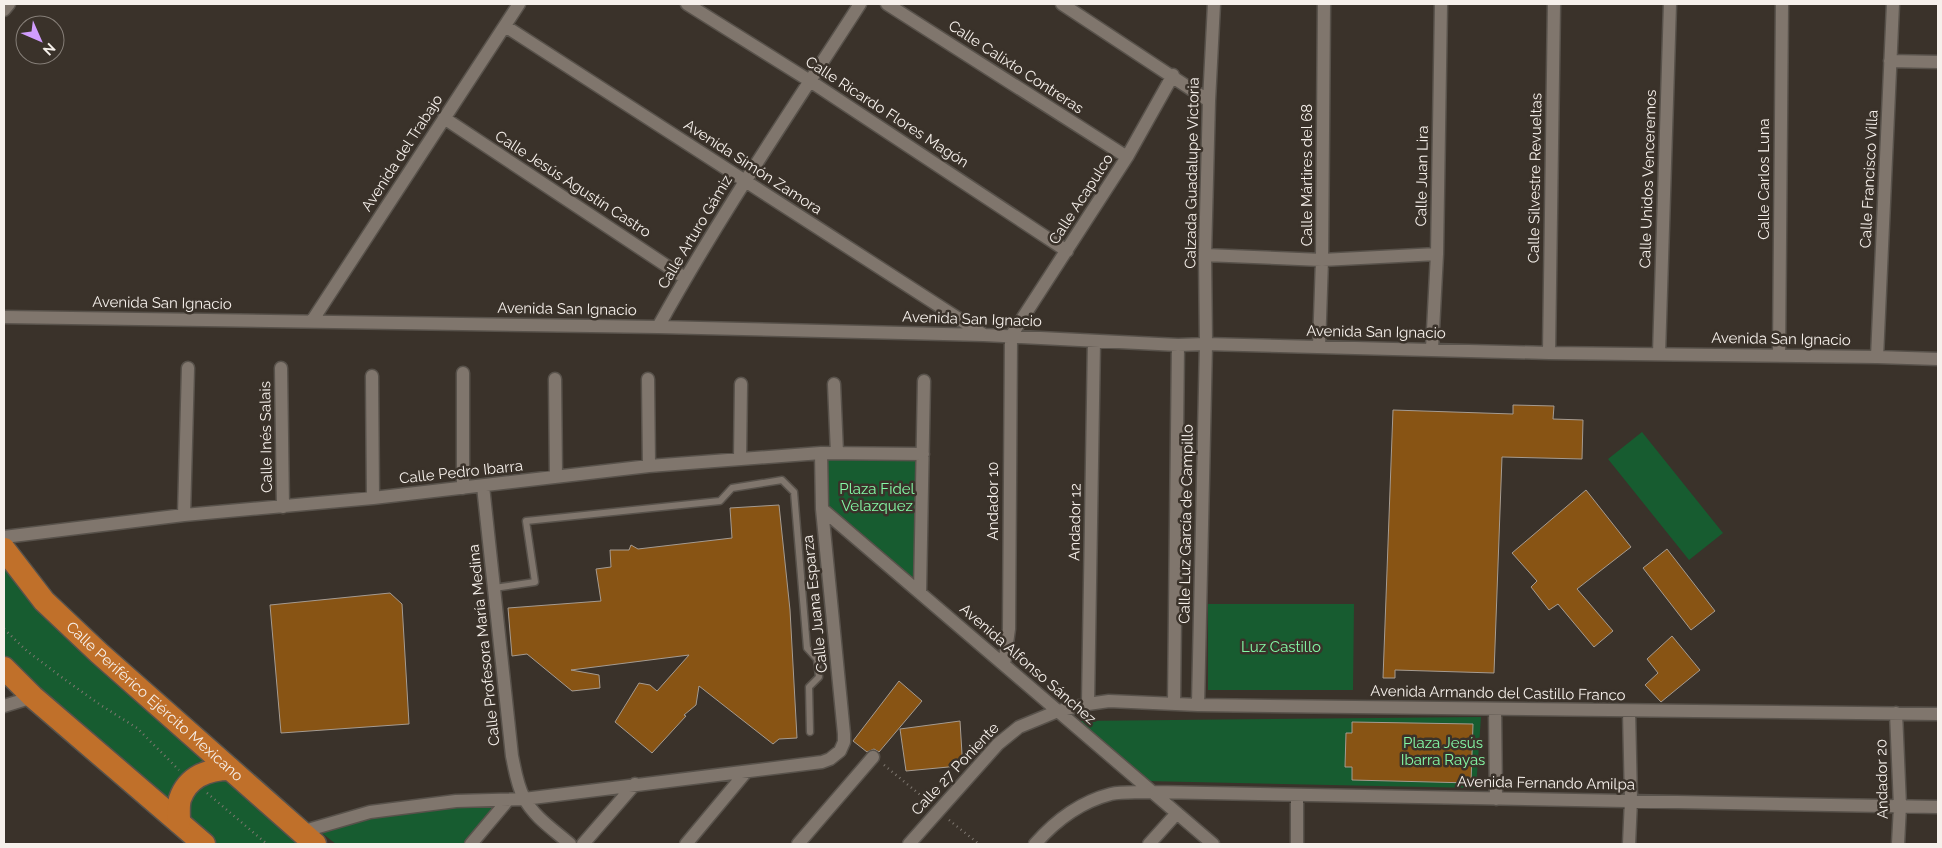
<svg xmlns="http://www.w3.org/2000/svg" width="1942" height="848" viewBox="0 0 1942 848" font-family="Raleway,sans-serif">
<style>
.green{fill:#175c30}
.building{fill:#885414;stroke:#a59b91}
.lines{fill:none;stroke-linecap:round;stroke-linejoin:round}
.lane-casing{stroke:#58524b;stroke-width:9}
.street-casing{stroke:#58524b;stroke-width:15}
.highway-casing{stroke:#58524b;stroke-width:25}
.path{stroke:#7e7770;stroke-width:2.5;stroke-dasharray:1 4;stroke-linecap:butt}
.lane{stroke:#80766d;stroke-width:6}
.street{stroke:#80766d;stroke-width:12}
.highway{stroke:#c0702a;stroke-width:22}
.labels{text-anchor:middle;dominant-baseline:central;stroke-width:5;stroke-linejoin:round;paint-order:stroke}
.street-label{font-size:15px;fill:#f6f0eb;stroke:#3a322a}
.park-label{font-size:15px;fill:#85f9a6;stroke:#3a322a}
</style>
<rect width="100%" height="100%" fill="#3a322a"/>
<path class="green" d="M1642,432L1723,533L1689,560L1608,459Z
M821,453L923,454L920,592L822,509Z
M4,560L220,764L199,762L175,790L171,811L4,666Z
M1208,604H1354L1353,690H1208Z
M1481,717L1476,788L1145,781L1074,721Z
M222,773L311,844H207L184,825L190,790Z
M502,803L467,844H336L319,831L372,816Z"/>
<path class="building" d="M1513,405L1554,406L1553,419L1583,420L1582,459L1502,457L1494,673L1395,670V678H1383L1393,410L1513,414Z
M1586,490L1631,547L1577,589L1613,631L1594,647L1558,604L1549,610L1531,587L1537,581L1512,553Z
M779,505L790,610L797,738L779,739L773,744L699,686L696,705L684,715L686,716L652,753L615,722L639,683L650,685L657,691L689,655L571,670L599,675L600,688L572,691L527,654L512,656L508,608L601,601L596,569L611,567L610,550H629L631,545L638,549L732,538L730,508Z
M1667,549L1715,611L1691,630L1643,568Z
M390,593L402,604L409,724L281,733L270,605Z
M1672,636L1700,670L1661,702L1645,685L1658,673L1647,659Z
M899,681L922,701L879,752L874,749L867,752L853,741Z
M960,721L962,754L959,766L906,771L900,729Z
M1352,722L1473,724L1471,783L1352,780V767H1345L1346,733H1352Z"/>
<g class="lines">
<defs>
<path id="lane" d="M494,588L535,582L526,521L720,501L732,488L782,480L794,492L807,648L817,659L819,677L809,687L810,732"/>
<path id="street" d="M687,4L810,81L1067,251
M887,4L1127,157
M1062,4L1209,101
M4,10L9,4
M505,26L984,335
M1890,61L1938,62
M444,118L685,278
M1205,255L1322,260L1437,254
M4,317L658,327L984,335L1178,345L1206,344L1549,353L1877,357L1938,359
M312,321L519,4
M658,327C720,215 791,111 860,4
M1011,336L1127,157L1173,75
M1319,347L1322,260L1324,4
M1432,349L1437,254L1441,4
M1549,353L1554,4
M1659,354L1670,4
M1779,355L1782,4
M1877,357L1893,4
M281,368L283,507
M463,373V488
M372,376L373,498
M555,379L556,477
M648,379L649,466
M834,384L837,453
M740,459L741,384
M483,486L512,756C515,770 517,785 524,798C534,817 554,830 570,844
M822,509L1213,844
M184,515L188,368
M4,537L184,515L373,498L649,466L821,453L923,454
M920,592L924,381
M1004,665L1009,629L1011,336
M1088,704L1094,341
M1174,704L1178,345
M1198,705L1206,344L1205,255L1209,101L1214,4
M4,706L33,697
M1495,709L1496,799
M1629,711L1631,800L1629,844
M1896,713L1900,806L1898,844
M301,832L370,812L456,801L524,799L822,762L830,759L840,751L844,742V734L822,509L821,453
M471,844L508,800
M583,844L635,784
M686,844L746,772
M798,844L873,757
M909,844L998,744L1019,727L1058,711L1088,704L1109,701L1198,705L1938,714
M1035,844C1055,821 1080,802 1111,794C1124,791 1140,793 1154,792L1938,807
M1149,844L1177,813
M1297,844V795"/>
<g id="highway">
<path id="s1" d="M4,549L44,601L99,653L315,844"/>
<path d="M4,668L33,697L204,844"/>
<path d="M179,822C179,815 178,806 180,799C188,776 209,769 230,769"/>
</g>
</defs>
<use href="#lane" class="lane-casing"/>
<use href="#street" class="street-casing"/>
<use href="#highway" class="highway-casing"/>
<path class="path" d="M4,629L27,651L64,679L102,706L137,728L179,770
M884,765L930,803
M207,793L267,844
M949,820L979,844"/>
<use href="#lane" class="lane"/>
<use href="#street" class="street"/>
<use href="#highway" class="highway"/>
</g>
<g class="labels">
<g class="street-label">
<text transform="translate(1016 67) rotate(33)">Calle Calixto Contreras</text>
<text transform="translate(887 112) rotate(33)">Calle Ricardo Flores Magón</text>
<text transform="translate(402 153) rotate(-57)">Avenida del Trabajo</text>
<text transform="translate(753 167) rotate(33)">Avenida Simón Zamora</text>
<text transform="translate(1192 173) rotate(-89)">Calzada Guadalupe Victoria</text>
<text transform="translate(1307 175) rotate(-90)">Calle Mártires del 68</text>
<text transform="translate(1422 176) rotate(-89)">Calle Juan Lira</text>
<text transform="translate(1535 178) rotate(-89)">Calle Silvestre Revueltas</text>
<text transform="translate(1648 179) rotate(-88)">Calle Unidos Venceremos</text>
<text transform="translate(1764 179) rotate(-90)">Calle Carlos Luna</text>
<text transform="translate(1869 179) rotate(-87)">Calle Francisco Villa</text>
<text transform="translate(573 184) rotate(33)">Calle Jesús Agustín Castro</text>
<text transform="translate(1081 199) rotate(-57)">Calle Acapulco</text>
<text transform="translate(695 232) rotate(-59)">Calle Arturo Gámiz</text>
<text transform="translate(162 303) rotate(1)">Avenida San Ignacio</text>
<text transform="translate(567 309) rotate(1)">Avenida San Ignacio</text>
<text transform="translate(972 319) rotate(2)">Avenida San Ignacio</text>
<text transform="translate(1376 332) rotate(1)">Avenida San Ignacio</text>
<text transform="translate(1781 339) rotate(1)">Avenida San Ignacio</text>
<text transform="translate(266 437) rotate(-91)">Calle Inés Salais</text>
<text transform="translate(461 472) rotate(-6)">Calle Pedro Ibarra</text>
<text transform="translate(993 501) rotate(-90)">Andador 10</text>
<text transform="translate(1075 522) rotate(-89)">Andador 12</text>
<text transform="translate(1186 524) rotate(-89)">Calle Luz García de Campillo</text>
<text transform="translate(815 604) rotate(-96)">Calle Juana Esparza</text>
<text transform="translate(484 645) rotate(-96)">Calle Profesora María Medina</text>
<text transform="translate(1028 664) rotate(41)">Avenida Alfonso Sánchez</text>
<text transform="translate(1498 693) rotate(1)">Avenida Armando del Castillo Franco</text>
<text stroke="none"><textPath href="#s1" startOffset="215">Calle Periférico Ejército Mexicano</textPath></text>
<text transform="translate(955 769) rotate(-47)">Calle 27 Poniente</text>
<text transform="translate(1882 779) rotate(-91)">Andador 20</text>
<text transform="translate(1546 783) rotate(1)">Avenida Fernando Amilpa</text>
</g>
<g class="park-label">
<text x="877" y="489">Plaza Fidel<tspan x="877" dy="17">Velazquez</tspan></text>
<text x="1281" y="647">Luz Castillo</text>
<text x="1443" y="743">Plaza Jesús<tspan x="1443" dy="17">Ibarra Rayas</tspan></text>
</g>
</g>
<rect width="1942" height="848" fill="none" stroke="#f6f0eb" stroke-width="10"/>
<g transform="translate(40 40) rotate(135)"><circle r="24" fill="#3a322a" stroke="#857e77"/>
<path d="M0-4L9 19L0 12L-9 19Z" fill="#d19dfe"/>
<text y="-8" font-size="14" font-weight="bold" text-anchor="middle" fill="#f6f0eb">N</text>
</g>
</svg>
